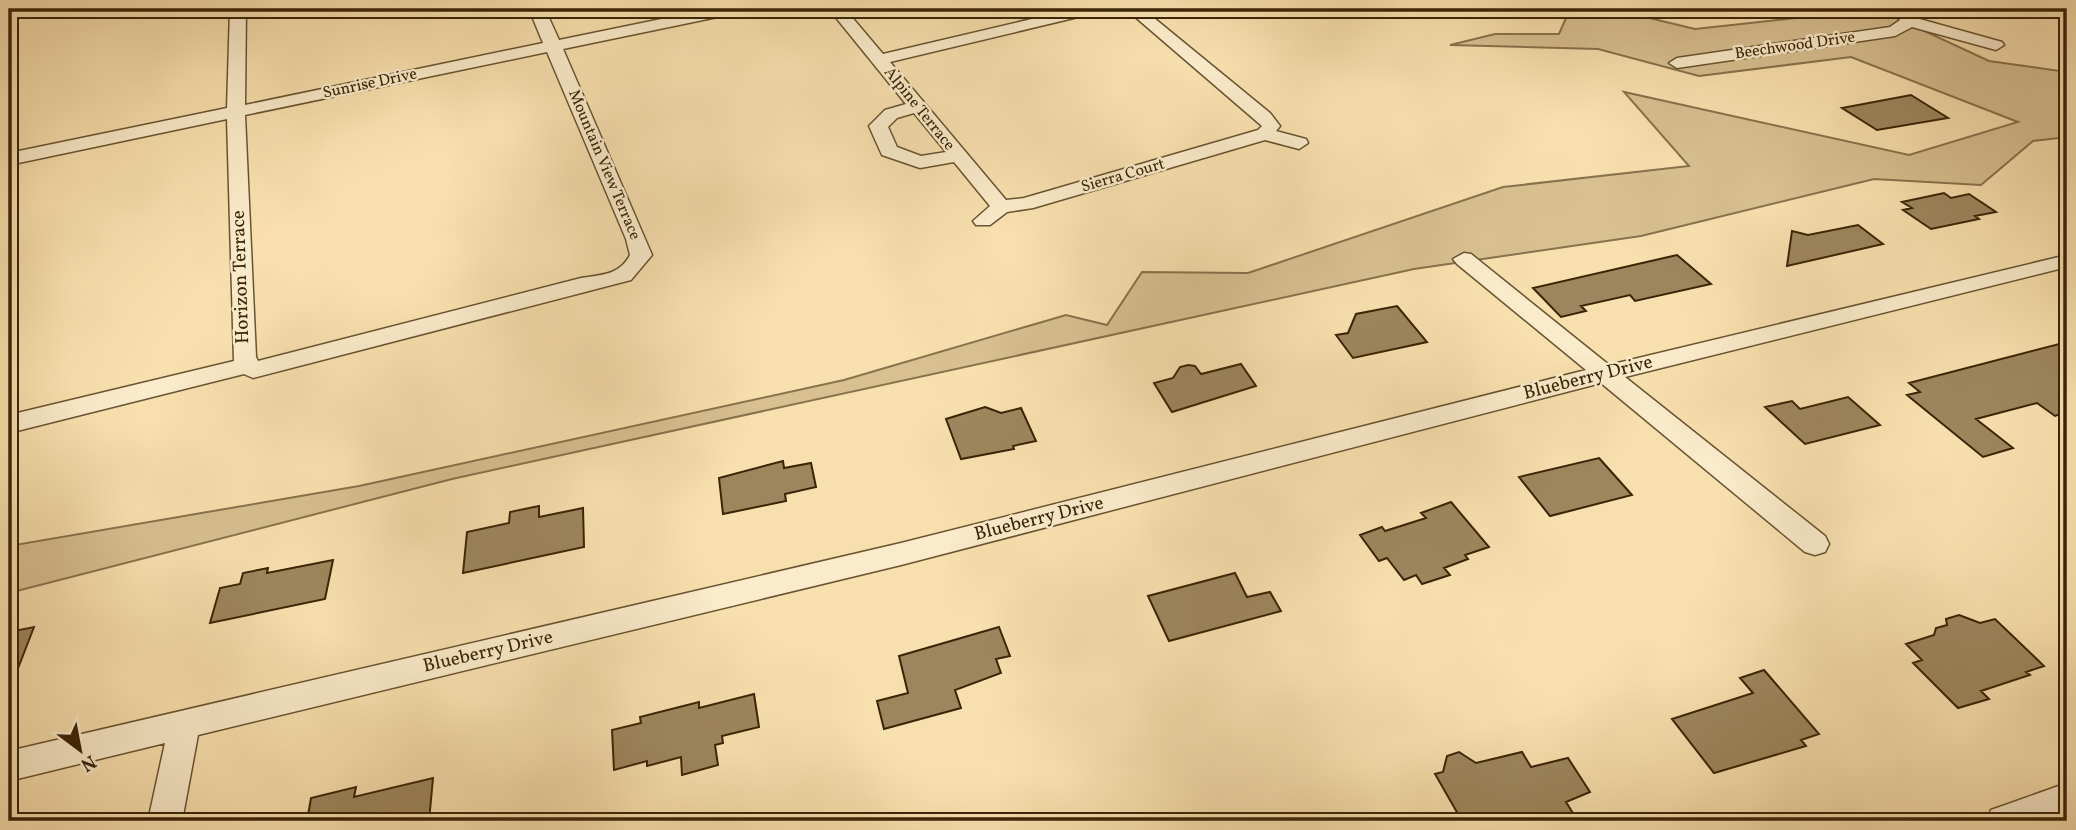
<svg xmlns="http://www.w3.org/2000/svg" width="2076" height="830" viewBox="0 0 2076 830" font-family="Vollkorn,serif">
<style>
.green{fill:#d8c091;stroke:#89724c;stroke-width:2}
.building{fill:#9d865d;stroke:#3a2406;stroke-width:2}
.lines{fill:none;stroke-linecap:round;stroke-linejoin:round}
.minor-casing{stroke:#6a5330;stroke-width:3}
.minor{fill:#faebca;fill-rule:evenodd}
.labels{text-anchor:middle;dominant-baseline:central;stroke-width:5;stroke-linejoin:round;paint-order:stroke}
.far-street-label{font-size:16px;fill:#3a2406;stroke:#faebca}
.street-label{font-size:19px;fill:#3a2406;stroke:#faebca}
</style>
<rect width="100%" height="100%" fill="#f8e0ae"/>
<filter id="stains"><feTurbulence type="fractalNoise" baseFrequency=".00286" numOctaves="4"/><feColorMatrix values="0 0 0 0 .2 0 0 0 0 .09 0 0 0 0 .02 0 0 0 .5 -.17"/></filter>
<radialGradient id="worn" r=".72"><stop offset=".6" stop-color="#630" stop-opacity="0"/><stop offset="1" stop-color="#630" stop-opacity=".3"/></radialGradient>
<path class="green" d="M1570,9H1612L1695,29L1877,9L1989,61L2067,72V137L2033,141L1981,185L1874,179L1641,236L1414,269L452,479L9,593V546L359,486L844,380L1066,315L1107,325L1142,272L1248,273L1503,187L1689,166L1624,92L1909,155L2018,122L1851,57L1699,76L1598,49L1450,45L1495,34H1559Z"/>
<path class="building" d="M1911,95L1948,118L1877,130L1842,108Z
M1944,193L1951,198L1969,194L1996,212L1975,216L1979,219L1931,229L1903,210L1912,208L1902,202Z
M1858,225L1883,244L1787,266L1792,231L1808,235Z
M1677,255L1711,284L1635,301L1630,295L1581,306L1586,311L1561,317L1533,288Z
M1397,306L1427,342L1353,358L1336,335L1348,333L1356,314Z
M2067,342V412L2055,416L2037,403L1976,419L2013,448L1983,457L1907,395L1920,392L1909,383Z
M1241,364L1256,386L1172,412L1154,383L1173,378L1180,367L1188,365L1195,366L1201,374Z
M1848,397L1880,425L1805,444L1765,407L1792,401L1800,409Z
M985,407L1001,413L1021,408L1036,441L1013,446L1014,449L961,459L946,419Z
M1599,458L1632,495L1550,516L1519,477Z
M783,461L784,468L811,463L816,487L785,494L786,501L723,514L719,478Z
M1451,502L1489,547L1465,555L1468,559L1444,568L1450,575L1422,584L1416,575L1404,580L1387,558L1379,561L1360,535L1382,527L1385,531L1426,518L1421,513Z
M539,506V517L583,508L584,547L463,573L467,532L509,523L510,512Z
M333,560L325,599L210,623L220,588L240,584L243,573L268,568L267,573Z
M1235,573L1247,597L1270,592L1281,611L1169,641L1148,596Z
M1959,615L1980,623L1995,619L2044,666L2026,672L2030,675L1981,691L1989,699L1958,708L1913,663L1922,660L1906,644L1934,635L1936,628L1947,625L1946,619Z
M34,627L10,689L9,688V632Z
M999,627L1010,656L996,659L1001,673L955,690L961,708L884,729L877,701L908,693L899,656Z
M1764,670L1819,734L1801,740L1806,746L1714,773L1672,719L1753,693L1740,678Z
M754,694L759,727L722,736L723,743L715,745L718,765L682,775L681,757L647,766V761L614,770L612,730L641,723L640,717L699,702V708Z
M1459,752L1476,763L1522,752L1531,767L1568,758L1590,792L1566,802L1578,821H1462L1435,774L1443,772L1447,756Z
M433,778L429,821H307L311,798L356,787L354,797Z"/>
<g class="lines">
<defs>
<path id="minor" d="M230,9H246L245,105L543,43L529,9H545L559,40L710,9H740L732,14L563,49L652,255L631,280L253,378L244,374L9,433V415L234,361L227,119L9,165V153L227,108ZM547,52L626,239L630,255C620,275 601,275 581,278L258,361L256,357L245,115Z
M829,9H845L883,54L1074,9H1101L1099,12L890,62L1006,200L1024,198L1258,130L1262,126L1126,9H1143L1270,113L1280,126L1276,131L1306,139L1308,143L1299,149L1265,140L1033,208L1007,212L990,225H976L973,221L990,206L954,162L920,168L882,155L869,126L885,110L906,104ZM914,113L946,152L921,156L897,147L888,127L897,118Z
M1753,9H1772L1764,14Z
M1896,9H1912L1916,18L2002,42L2004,45L1996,50L1912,27L1895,36L1677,68L1669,63L1677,58L1890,27L1900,20Z
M1464,253L1471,254L1609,365L2067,255V267L1625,377L1825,536L1829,544L1825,552L1815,555L1805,552L1601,383L901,565L198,735L182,821H148L165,743L9,781V751L901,543L1586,370L1457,264L1453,259Z
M2067,783V814L2048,821H1986L1991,810Z"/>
</defs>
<use href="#minor" class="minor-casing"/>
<use href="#minor" class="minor"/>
</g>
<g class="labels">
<g class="far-street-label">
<text transform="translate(1795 46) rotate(-8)">Beechwood Drive</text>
<text transform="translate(370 84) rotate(-12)">Sunrise Drive</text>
<text transform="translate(919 109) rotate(51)">Alpine Terrace</text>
<text transform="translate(604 165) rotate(67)">Mountain View Terrace</text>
<text transform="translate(1123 176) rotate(-16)">Sierra Court</text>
</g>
<g class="street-label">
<text transform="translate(241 277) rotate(-92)">Horizon Terrace</text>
<text transform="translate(1588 378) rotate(-14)">Blueberry Drive</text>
<text transform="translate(1039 519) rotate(-14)">Blueberry Drive</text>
<text transform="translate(488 652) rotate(-13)">Blueberry Drive</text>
</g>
</g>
<rect width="2076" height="830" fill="none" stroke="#f8e0ae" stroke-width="35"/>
<rect x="10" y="10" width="2055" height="809" fill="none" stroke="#3a2406" stroke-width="3.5"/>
<rect x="18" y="18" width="2041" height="795" fill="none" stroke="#3a2406" stroke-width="2"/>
<g transform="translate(80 750) rotate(148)" stroke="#faebca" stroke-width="5" paint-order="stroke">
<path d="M0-5L12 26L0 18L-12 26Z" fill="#3a2406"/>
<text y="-10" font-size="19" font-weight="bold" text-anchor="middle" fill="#3a2406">N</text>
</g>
<rect width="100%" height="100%" filter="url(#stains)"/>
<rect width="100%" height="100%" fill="url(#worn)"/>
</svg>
